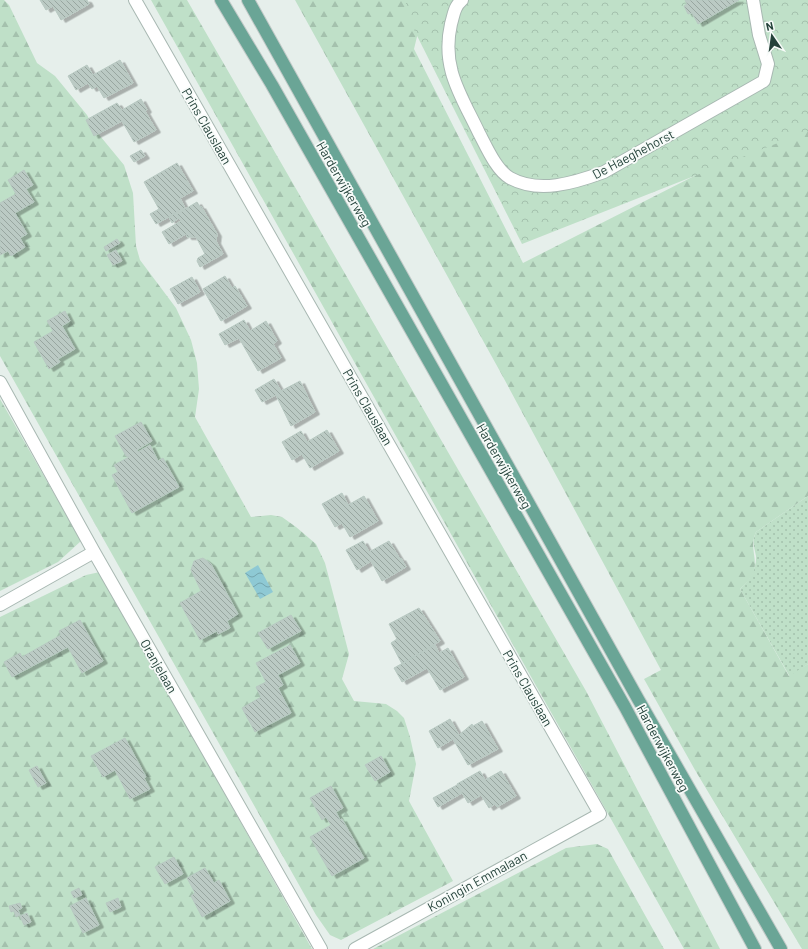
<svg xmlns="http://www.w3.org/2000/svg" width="808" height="949" viewBox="0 0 808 949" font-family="Barlow,sans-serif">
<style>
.grass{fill:url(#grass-dots)}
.forest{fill:url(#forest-firs)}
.park{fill:url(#park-crowns)}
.water{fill:url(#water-waves)}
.building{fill:url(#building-back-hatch);stroke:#b8c9c2;filter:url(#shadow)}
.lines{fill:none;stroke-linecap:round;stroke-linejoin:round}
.minor-casing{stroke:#a8b8b2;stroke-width:14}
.major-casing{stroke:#c2cac8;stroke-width:14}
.minor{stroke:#fff;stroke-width:12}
.major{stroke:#6aa596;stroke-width:12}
.labels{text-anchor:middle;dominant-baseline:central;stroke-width:3.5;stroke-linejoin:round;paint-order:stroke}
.street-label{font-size:13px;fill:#24423a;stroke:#f7fbf9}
</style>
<defs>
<pattern id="grass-dots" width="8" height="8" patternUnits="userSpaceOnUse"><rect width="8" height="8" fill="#bfe0c8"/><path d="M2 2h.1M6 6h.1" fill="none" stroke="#a4c1ad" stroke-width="1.8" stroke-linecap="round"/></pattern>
<pattern id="forest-firs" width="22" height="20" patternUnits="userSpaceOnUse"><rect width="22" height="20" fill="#bfe0c8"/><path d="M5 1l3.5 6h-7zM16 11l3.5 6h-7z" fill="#a4c1ad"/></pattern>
<pattern id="park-crowns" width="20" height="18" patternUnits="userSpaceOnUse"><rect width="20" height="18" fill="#bfe0c8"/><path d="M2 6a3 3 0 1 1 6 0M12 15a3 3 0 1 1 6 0" fill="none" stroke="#a4c1ad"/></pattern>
<pattern id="water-waves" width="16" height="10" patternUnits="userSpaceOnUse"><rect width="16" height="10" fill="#8ec9d4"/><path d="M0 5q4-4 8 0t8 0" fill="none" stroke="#74a5ad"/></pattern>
<pattern id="building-back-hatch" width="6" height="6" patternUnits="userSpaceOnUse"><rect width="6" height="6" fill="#bbcac4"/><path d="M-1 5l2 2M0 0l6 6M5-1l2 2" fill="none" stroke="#98a6a0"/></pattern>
<filter id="shadow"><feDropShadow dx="4.5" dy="2.5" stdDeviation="0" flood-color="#0004"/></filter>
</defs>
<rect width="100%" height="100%" fill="#e6efeb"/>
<path class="grass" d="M808,496V664L790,677L740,589C749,582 757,568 756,556C754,546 752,541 756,532Z"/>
<path class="forest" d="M0,0H4L9,5L37,63L55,76L87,115L96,131L124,165L133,193L136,246L140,260L176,308L191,340L197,363L199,389L195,417L251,517L271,515L282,517L296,527L316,544L325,563L349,654L342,679L354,701L386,704L397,711L404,718L410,737L416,764L409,801L453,881L341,940L330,935L316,915L0,356Z
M151,0H187L586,691L720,949H684Z
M295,0H414L422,16L414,49L523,263L808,118V496L756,532C746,555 768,565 740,589L789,676L808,664V949H802L695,770L644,679L661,670L502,375Z
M0,399L81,541L58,562L0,591Z
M100,572L312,949H0V617L86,575Z
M597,844L608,849L664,949H373L566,848Z"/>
<path class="park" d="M407,0H808V131L522,244L404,10Z"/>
<path class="water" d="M258,565L273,592L260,599L245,573Z"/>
<path class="building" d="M40,0H87L89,4L61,20L53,6L46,10Z
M685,0H739L698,24L692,13L688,14L684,6L687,4Z
M120,60L133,83L104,98L97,86L92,89L88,83L76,90L68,76L87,65L93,75Z
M141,99L147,110L145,111L156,130L134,142L122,121L94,136L86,120L117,103L122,110Z
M141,150L145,156L134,162L130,156Z
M177,163L193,191L180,198L185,208L156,224L150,214L159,209L144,182Z
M24,170L33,185L26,189L34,202L15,213L27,234L20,238L25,247L11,256L8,251L0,255V203L16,194L8,180Z
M197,202L200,207L201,206L217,234L216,241L223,254L200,267L197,261L198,258L205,254L196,237H187L186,234L169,244L162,232L181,221L177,214Z
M176,213L179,218L172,223L169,217Z
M117,239L120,243L106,251L104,247Z
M116,250L122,261L113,265L107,255Z
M225,276L232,288L235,286L247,306L221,321L203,289Z
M192,277L200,292L178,304L170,289Z
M65,311L70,321L62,326L75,349L58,359L60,362L49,369L34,342L53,331L47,321Z
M244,320L250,331L266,321L277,341L273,344L281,358L258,371L239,338L225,345L219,334Z
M274,379L281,391L300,381L315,412L291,426L276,395L262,402L255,390Z
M141,422L152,441L137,450L138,452L150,445L158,461L163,458L179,487L132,513L112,475L118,472L114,465L129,457L126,456L115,436Z
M327,430L339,451L310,468L302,454L292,460L282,442L301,431L307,442Z
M342,493L348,505L364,496L378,521L350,537L342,523L335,527L322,504Z
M363,541L369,552L389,541L400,559L401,558L406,567L382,581L371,561L357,570L346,550Z
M203,558L211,564L238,614L227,621L230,628L218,634L217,631L200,640L180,603L201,591L191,570L194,561Z
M419,608L440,641L402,664L391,643L397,639L389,624Z
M291,615L301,631L268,649L258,633Z
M80,620L103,661L82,673L68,647L12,677L4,662L20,653L22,657L61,635L59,631Z
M290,645L300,663L278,675L283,685L278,688L291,713L255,732L242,708L261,697L256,687L266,682L256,663Z
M435,645L439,653L448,648L464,677L440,690L427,668L402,682L394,668Z
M450,719L459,735L472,724L473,726L482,721L498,749L468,765L453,739L438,748L429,731Z
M125,738L146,777L144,778L150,789L130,799L115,770L103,777L91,756Z
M381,756L390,772L375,781L365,765Z
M37,766L46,783L38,787L29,770Z
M480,771L485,780L501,771L516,796L497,807L495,804L489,808L481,795L468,803L457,784Z
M457,785L462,793L438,807L433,798Z
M331,786L343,808L336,812L340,820L342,819L364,858L332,876L310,837L331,825L326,817L322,820L310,798Z
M174,857L183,874L165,884L155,867Z
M205,868L214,883L219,880L230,901L202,917L191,896L195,893L187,878Z
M79,888L82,895L74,898L71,892Z
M86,898L99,925L83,933L70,906Z
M118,898L121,907L110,912L106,903Z
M20,903L22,908L18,910L20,915L16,917L14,911L11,912L9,906Z
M27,913L31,922L24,925L20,916Z"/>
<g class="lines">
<defs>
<path id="minor" d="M135,0L600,814L355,949
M462,0C454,7 454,14 451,24C441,68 461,95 479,133C486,146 496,170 510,178C539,194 574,183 604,172L764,81L768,64L759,35L753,0
M0,382L94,552L321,949
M0,605L94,552"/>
<path id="major" d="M221,0L272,85L625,707L755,949
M248,0L638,699L781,949"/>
</defs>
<use href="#minor" class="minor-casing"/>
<use href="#major" class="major-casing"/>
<use href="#minor" class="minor"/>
<use href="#major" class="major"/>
</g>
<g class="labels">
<g class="street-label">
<text transform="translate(207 126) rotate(60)">Prins Clauslaan</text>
<text transform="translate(633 154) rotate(-28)">De Haeghehorst</text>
<text transform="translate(344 184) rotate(60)">Harderwijkerweg</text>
<text transform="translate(368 407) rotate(60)">Prins Clauslaan</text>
<text transform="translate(504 466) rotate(60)">Harderwijkerweg</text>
<text transform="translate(159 666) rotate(60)">Oranjelaan</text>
<text transform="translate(528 688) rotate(60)">Prins Clauslaan</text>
<text transform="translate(663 748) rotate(62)">Harderwijkerweg</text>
<text transform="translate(477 881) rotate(-29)">Koningin Emmalaan</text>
</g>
</g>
<g transform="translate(772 36) rotate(347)" stroke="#f7fbf9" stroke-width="3" paint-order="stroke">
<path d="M0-3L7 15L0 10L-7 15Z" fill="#24423a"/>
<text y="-6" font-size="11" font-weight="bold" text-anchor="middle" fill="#24423a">N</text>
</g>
</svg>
